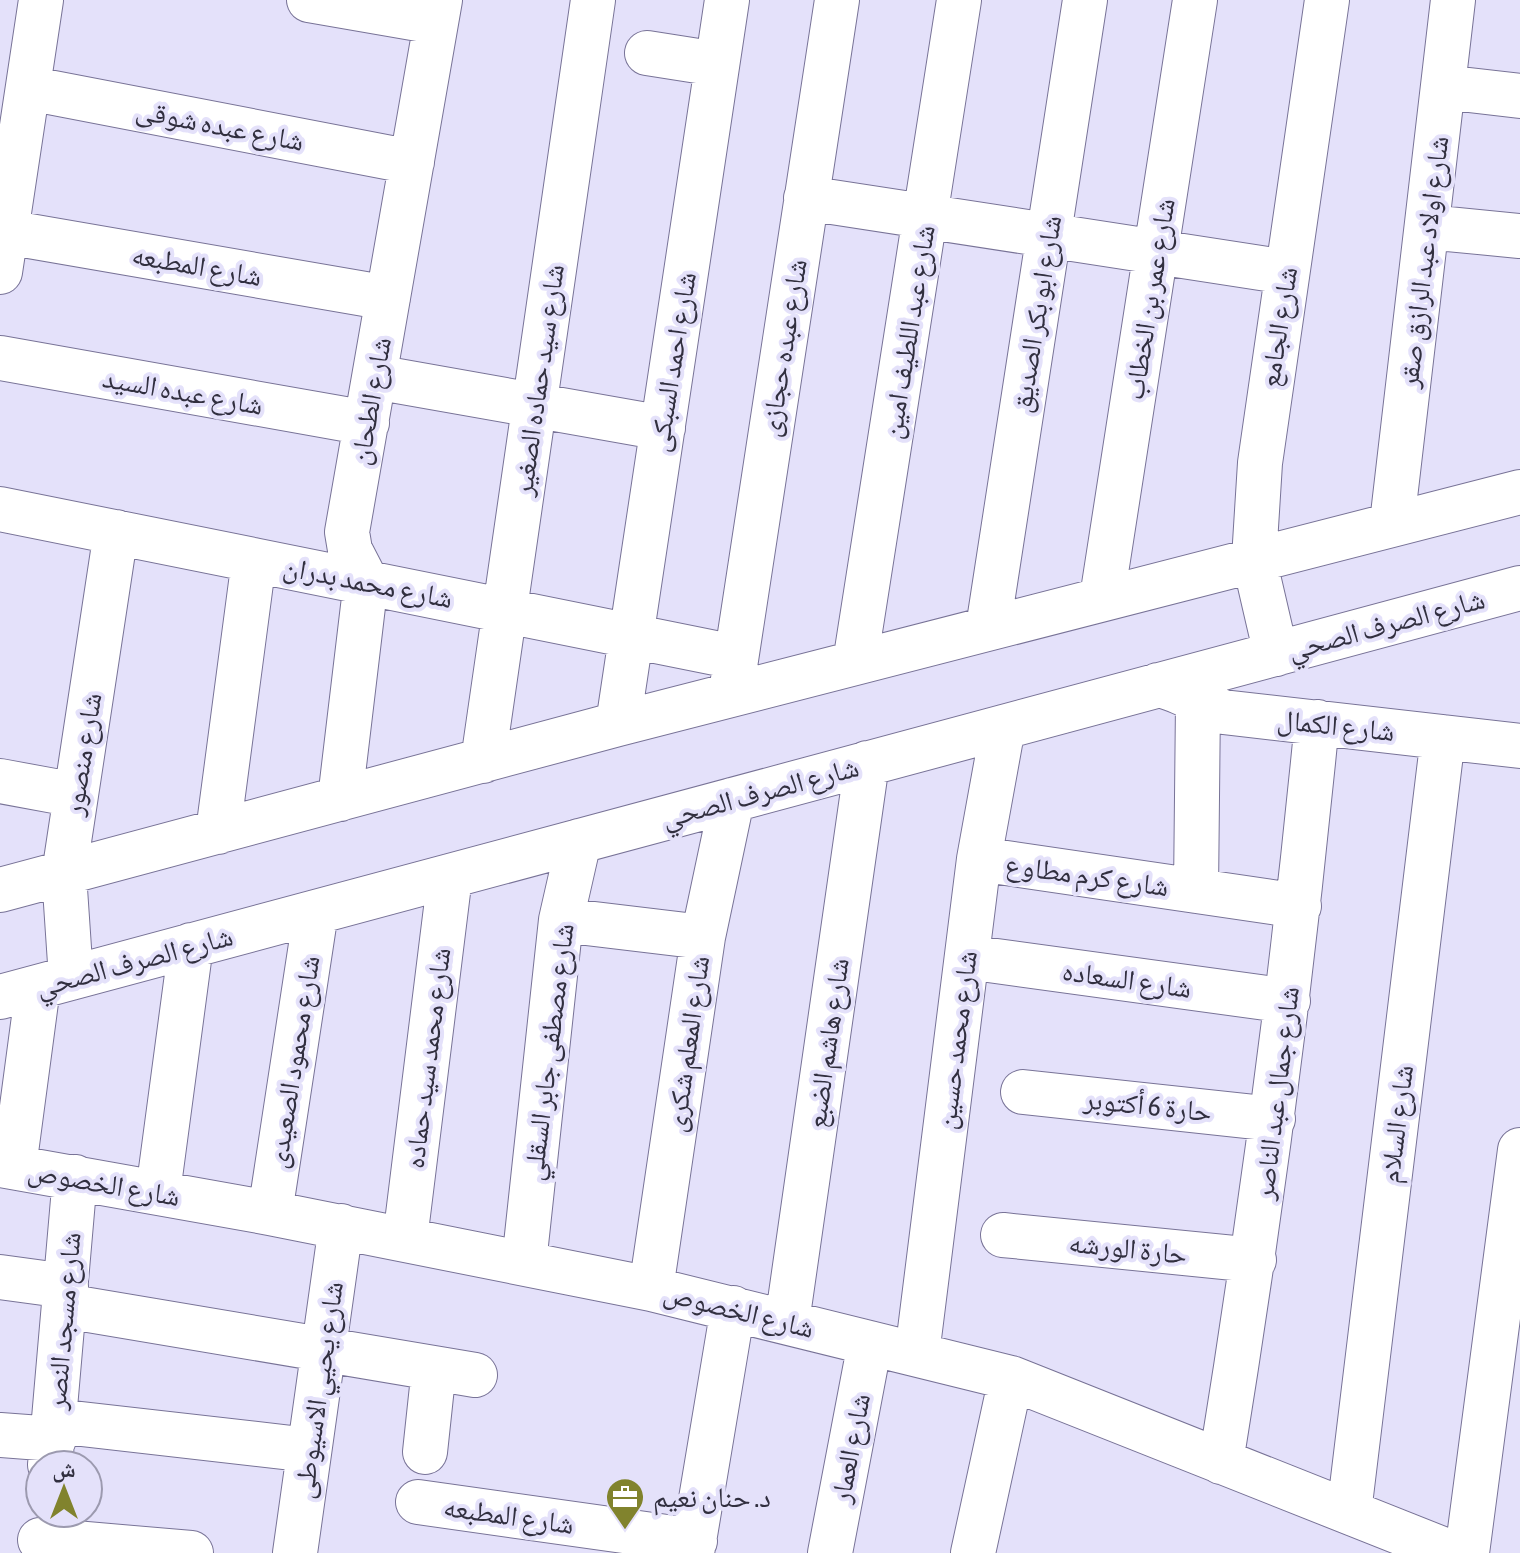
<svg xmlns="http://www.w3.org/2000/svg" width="1520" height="1553" viewBox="0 0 1520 1553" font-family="'Asap Condensed','Noto Naskh Arabic',sans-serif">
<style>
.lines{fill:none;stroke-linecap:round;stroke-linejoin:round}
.minor-casing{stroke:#787397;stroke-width:46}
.minor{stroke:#fff;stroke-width:44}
.labels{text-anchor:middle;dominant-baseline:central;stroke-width:8;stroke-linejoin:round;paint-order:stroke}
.street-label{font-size:28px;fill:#312f3f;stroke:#e4e1fa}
.poi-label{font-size:28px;fill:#312f3f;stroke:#e4e1fa;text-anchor:start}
</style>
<rect width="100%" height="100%" fill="#e4e1fa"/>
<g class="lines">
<defs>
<path id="minor" d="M309,0L436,22
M647,53L717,64
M1443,87L1520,96
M28,88L412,162
M806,198L1287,272
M1427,227L1520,236
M6,232L388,298
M0,272L41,0
M0,358L367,423
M375,377L663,428
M0,509L735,657
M1392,523L1453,0
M1102,598L1195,0
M988,628L1085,0
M1276,654L1254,559L1260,463L1327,0
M855,663L959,0
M1158,685C1181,689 1201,704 1223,712L1520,746
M732,686L837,0
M618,724L727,0
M483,761L593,0
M0,781L76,795
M340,799L366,581L350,550L347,532L440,0
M218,832L254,560
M979,859L1299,906
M0,890L618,724L1520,492
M1196,891L1198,703
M561,920L703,937
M967,957L1288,1001
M71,978L64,874L116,532
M0,997L1520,588
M1023,1092L1273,1119
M0,1165L270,1213L651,1289L1011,1378L1452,1553
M14,1167L38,987
M158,1192L191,945
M270,1213L316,912
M1003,1235L1254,1260
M405,1239L450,876
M524,1263L561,920L579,841
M0,1277L66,1286
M651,1289L703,937L732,800
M65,1306L475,1375
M787,1322L867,763
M917,1354L979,859L1003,727
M55,1421L309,1450
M0,1435L54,1439
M425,1452L434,1368
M1221,1462C1261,1216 1293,970 1317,722
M50,1465L75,1177
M418,1502L695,1541
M1349,1512L1443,737
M40,1540L191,1553
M295,1553L341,1226
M692,1553L733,1308
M830,1553L870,1343
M973,1553L1011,1378
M1467,1553L1520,1150"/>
</defs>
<use href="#minor" class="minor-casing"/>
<use href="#minor" class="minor"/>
</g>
<defs>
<symbol id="office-pin" viewBox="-11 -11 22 30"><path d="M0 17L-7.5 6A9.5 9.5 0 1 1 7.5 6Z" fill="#81832d" stroke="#e4e1fa"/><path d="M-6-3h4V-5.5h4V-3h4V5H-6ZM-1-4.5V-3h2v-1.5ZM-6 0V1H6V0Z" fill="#fff"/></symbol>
</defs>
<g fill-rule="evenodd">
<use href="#office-pin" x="603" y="1475" width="44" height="60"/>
</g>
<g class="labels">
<g class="street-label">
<text transform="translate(220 125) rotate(11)">شارع عبده شوقى</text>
<text transform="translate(1423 262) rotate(-83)">شارع اولاد عبد الرازق صقر</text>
<text transform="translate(197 265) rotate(10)">شارع المطبعه</text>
<text transform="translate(1149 299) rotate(-81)">شارع عمر بن الخطاب</text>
<text transform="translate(1036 314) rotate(-81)">شارع ابو بكر الصديق</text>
<text transform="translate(1278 327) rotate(-81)">شارع الجامع</text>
<text transform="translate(908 332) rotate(-81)">شارع عبد اللطيف امين</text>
<text transform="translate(783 348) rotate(-81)">شارع عبده حجازى</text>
<text transform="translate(672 362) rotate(-81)">شارع احمد السبكى</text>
<text transform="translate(538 380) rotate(-82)">شارع سيد حماده الصغير</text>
<text transform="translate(183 391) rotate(10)">شارع عبده السيد</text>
<text transform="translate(370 401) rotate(-80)">شارع الطحان</text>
<text transform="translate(368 582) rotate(11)">شارع محمد بدران</text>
<text transform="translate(1386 624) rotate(-15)">شارع الصرف الصحي</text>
<text transform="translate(1336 725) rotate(6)">شارع الكمال</text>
<text transform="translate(82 754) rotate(-81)">شارع منصور</text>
<text transform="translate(760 792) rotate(-15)">شارع الصرف الصحي</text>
<text transform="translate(1087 875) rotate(8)">شارع كرم مطاوع</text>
<text transform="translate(134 961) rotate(-15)">شارع الصرف الصحي</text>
<text transform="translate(1127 979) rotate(8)">شارع السعاده</text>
<text transform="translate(956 1040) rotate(-83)">شارع محمد حسين</text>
<text transform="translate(827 1043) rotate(-82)">شارع هاشم الضبع</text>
<text transform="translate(687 1044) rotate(-82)">شارع المعلم شكرى</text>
<text transform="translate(548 1052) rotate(-83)">شارع مصطفى جابر السقلي</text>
<text transform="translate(427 1058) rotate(-83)">شارع محمد سيد حماده</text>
<text transform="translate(293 1062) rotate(-81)">شارع محمود الصعيدى</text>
<text transform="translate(1276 1093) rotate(-83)">شارع جمال عبد الناصر</text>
<text transform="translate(1148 1105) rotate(6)">حارة 6 أكتوبر</text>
<text transform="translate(1396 1124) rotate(-83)">شارع السلام</text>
<text transform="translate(104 1183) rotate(10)">شارع الخصوص</text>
<text transform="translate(1128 1248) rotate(6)">حارة الورشه</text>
<text transform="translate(739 1310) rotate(14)">شارع الخصوص</text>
<text transform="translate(63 1321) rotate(-85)">شارع مسجد النصر</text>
<text transform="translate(318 1390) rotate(-82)">شارع يحيي الاسيوطى</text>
<text transform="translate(850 1448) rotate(-79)">شارع العمار</text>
<text transform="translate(509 1515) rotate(8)">شارع المطبعه</text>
</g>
<g class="poi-label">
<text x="653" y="1497">د. حنان نعيم</text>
</g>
</g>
<g transform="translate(64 1489)"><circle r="38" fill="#e4e1fa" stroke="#9c9aaf" stroke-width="2"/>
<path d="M0-6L14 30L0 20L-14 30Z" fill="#81832d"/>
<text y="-12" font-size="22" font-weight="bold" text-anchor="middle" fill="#312f3f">ش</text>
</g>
</svg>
